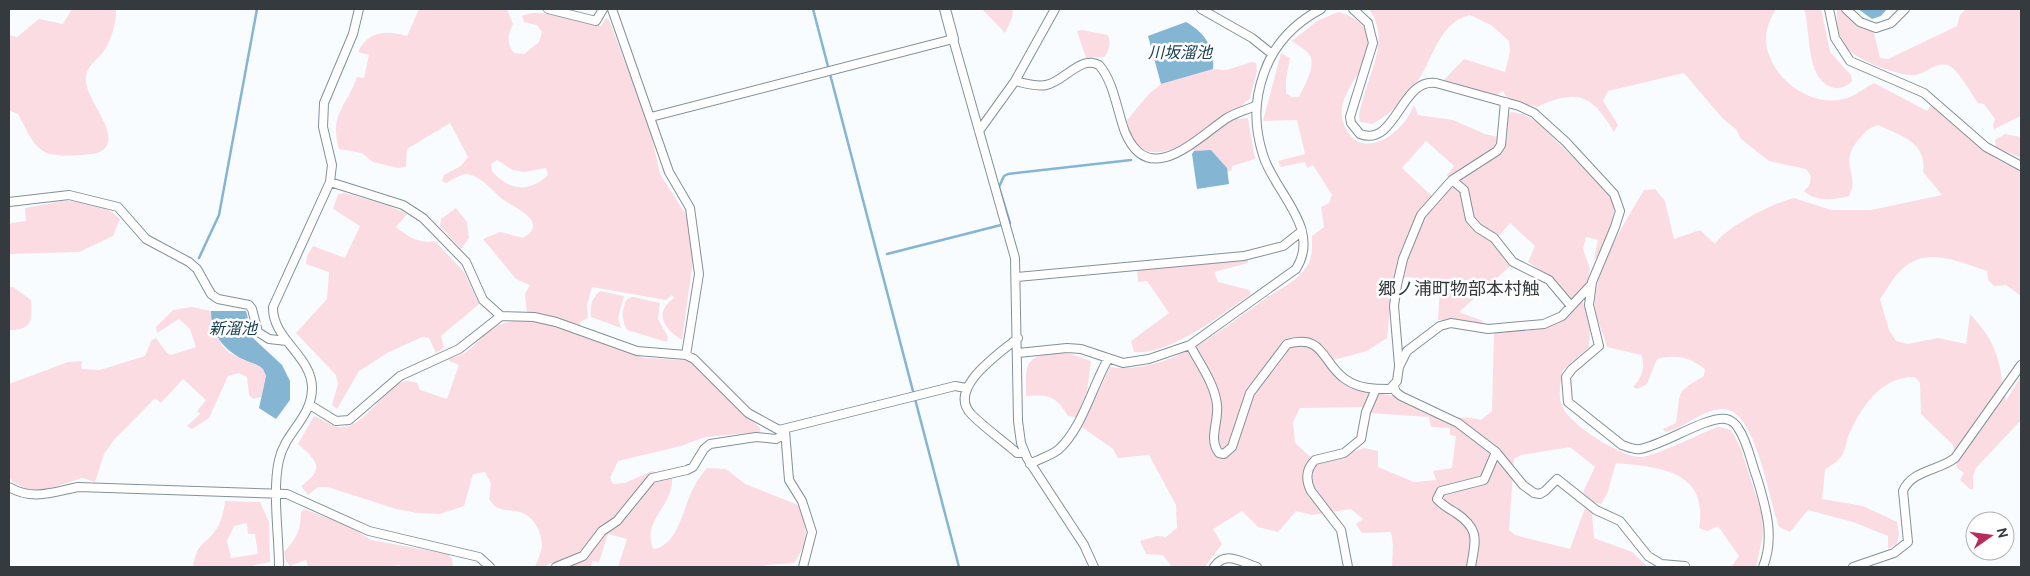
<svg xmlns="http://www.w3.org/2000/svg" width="2030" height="576" viewBox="0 0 2030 576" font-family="Cabin,'Noto Sans JP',sans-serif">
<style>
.green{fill:#fadce2;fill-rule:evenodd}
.water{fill:#84b5d3}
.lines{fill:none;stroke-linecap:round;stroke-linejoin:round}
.stream{stroke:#84b5d3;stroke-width:2.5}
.street-casing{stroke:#82919a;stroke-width:10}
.secondary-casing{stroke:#82919a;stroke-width:12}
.street{stroke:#fff;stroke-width:8}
.secondary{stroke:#fff;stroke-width:10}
.labels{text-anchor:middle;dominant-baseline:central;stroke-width:5;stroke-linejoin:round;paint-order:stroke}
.water-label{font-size:16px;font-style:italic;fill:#133b51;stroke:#fff}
.quarter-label{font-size:18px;fill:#343a3e;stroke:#fff}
</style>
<rect width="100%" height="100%" fill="#f9fcfe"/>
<path class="green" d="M72,9H116C117,21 111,42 103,52C97,60 87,66 86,77C83,98 120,131 105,148C99,155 89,154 80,155C36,158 37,149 18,114L9,110V35L17,37L39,19L63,24Z
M419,9H507L513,24C508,35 506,42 514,53L524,54L539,42L542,32L537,25L524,22L522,16C536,6 582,24 601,26L606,18L609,20L649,125L660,174L688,218L693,260L682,340C664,329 653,313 674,298L672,295L666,300L592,287L587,305L588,318L581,321L580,325L527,312L525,294L530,285L516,279L483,239L500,232L523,238C551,222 513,207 502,199C492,190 481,176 467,174C461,174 452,180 446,183L442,181L444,175L461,166L468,157L450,123L407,149L406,167L398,168L373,162L362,153L339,149C329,114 346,108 357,77L364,78L369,55L358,52C368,31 386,30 407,36ZM497,160L513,170L524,172L546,168L548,175C529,193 509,191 492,171L491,164Z
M982,9H1013L1012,18L1005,33Z
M1369,9H1776C1771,17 1766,28 1766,38C1766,74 1807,108 1844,99C1854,97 1864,88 1874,83L1927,111L1931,105L1996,159L2021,171V296L2006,285L1994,286L1988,280L1987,271C1959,262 1926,245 1901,270C1893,277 1887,290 1880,299L1889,330L1896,341L1908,344L1938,338L1966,344L1970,314C1999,345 1999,361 2006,401L2021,376V420L1976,468L1973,476V489H1970L1960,480L1964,473L1957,468L1953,445L1921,414L1920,383L1915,377C1881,376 1860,408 1848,437C1846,443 1845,453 1840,458C1836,463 1829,466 1825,470L1822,499L1863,506L1897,522L1899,534L1897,544L1888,549V536L1853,522L1808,510L1790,532L1779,527C1769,501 1756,407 1722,409C1700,410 1686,428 1665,432L1663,429L1676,423C1682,391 1673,394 1704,376L1705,369C1690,357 1675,354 1657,359L1647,384L1637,389L1633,387C1642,377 1646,368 1641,355L1607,347C1604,334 1596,320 1595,306C1594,269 1626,221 1644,190L1655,189L1665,201L1674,239L1700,230L1715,244C1726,227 1773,203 1794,198L1831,210H1871L1942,195L1923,172C1927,142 1901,136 1878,125C1868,128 1865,132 1859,139C1837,165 1861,174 1849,196C1835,200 1815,202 1804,191L1809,186L1811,176L1806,169L1769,161L1741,139L1736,129L1723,119L1684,73L1608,91L1603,101L1618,125L1614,132C1592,95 1578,88 1537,107L1507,98L1503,91L1495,96L1444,80L1464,59L1505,72L1510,52L1509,41L1491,25L1470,15C1439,22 1433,59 1417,82C1406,97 1389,116 1372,124L1360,122C1358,115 1360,110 1362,103C1369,72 1391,40 1369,9Z
M1804,9H1821L1830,52L1851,75L1852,81C1846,87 1839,90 1831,87C1805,77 1811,30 1804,9Z
M1837,9H1841L1855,23L1874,33L1880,58L1888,59L1957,26L1960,15L1966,9H2021V116L1994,129L1993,125L1995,119L1984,104L1978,103C1972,95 1957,67 1947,65C1935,62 1926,74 1915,75C1898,76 1859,61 1848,49C1838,39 1836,22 1837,9Z
M1338,12C1353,16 1367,24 1369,41C1371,73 1328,96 1346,129C1350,136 1355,142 1363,143C1371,145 1381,141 1388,137C1401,128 1408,119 1414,105L1418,115L1453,120L1485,134L1507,139L1508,114L1511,112L1523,114L1537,122L1610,194C1611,199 1614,204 1614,209C1614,220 1602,254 1594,260L1598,240L1586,237L1583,249L1590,269L1583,302L1590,328L1589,347L1562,371C1561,382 1557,397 1563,408C1572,426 1622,458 1642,457C1657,455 1700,434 1717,427L1725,428L1732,431L1741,449L1762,514L1763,535L1756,567H1728L1732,566L1739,556L1718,526L1707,531L1699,528C1709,470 1659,467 1616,463L1607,494L1601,504L1591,501L1583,492L1595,467L1570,447L1521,455L1514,459L1509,530L1515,535L1570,549L1585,508L1592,514L1594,538L1632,552L1648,567H1392L1393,545L1391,532L1362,533L1356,524L1363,519L1351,509L1312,515L1296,511L1278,532L1258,527L1242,511L1213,529L1222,544L1205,567H1172L1163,555L1146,554L1140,541L1157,536L1166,537L1177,528L1176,505L1149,455L1118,458L1113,449L1082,427L1110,367C1169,375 1221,330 1266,298C1281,288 1297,282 1307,266C1313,258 1312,245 1312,236L1324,227L1321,207L1329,203L1332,195L1313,165L1307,168L1305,162L1281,167L1278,161L1305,154L1297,120L1263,121L1281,53L1290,58L1286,79V93L1291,97H1299C1304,87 1317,65 1309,54C1305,49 1297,45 1292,41L1317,21ZM1426,141L1454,166L1447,175L1453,184L1435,199L1402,168ZM1510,223L1535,246L1528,262C1548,275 1563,287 1575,308C1553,334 1526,330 1494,333L1492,411L1481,420C1467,416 1454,419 1439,415C1425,412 1411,402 1397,397C1366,388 1342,398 1326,362L1367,351L1387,338L1393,280L1409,277L1438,281L1440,288L1438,320L1457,319L1482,324L1483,321L1459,312L1517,260L1498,237ZM1372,407L1369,413L1429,417L1431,427L1450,428V435L1456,436L1452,468L1433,471L1436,480L1414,482L1378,467V451L1364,448L1317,463L1295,443L1293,422L1300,408Z
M1082,30L1108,35C1111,44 1110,49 1104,57L1086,58L1077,31Z
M1252,62L1256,63L1257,71L1250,98L1236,111L1238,119L1248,118L1255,159L1232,166L1231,171L1227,172V168L1211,150L1194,151L1187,144C1156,157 1134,158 1127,120L1149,94L1161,84L1213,69L1226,70Z
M2005,134L2021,137V158L1996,147L1995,140Z
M345,193L389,206L407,214L396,227C408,237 420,244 435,241L464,272L479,304L441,336L444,348L436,353L429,338L422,337L389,352L359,371L337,409L332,405L338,384L336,375L296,333L327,299L329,272L306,264L307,256L313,246L345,258L360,226L333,209L338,194Z
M61,201C81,201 105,203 120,219L113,236L79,252L9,254V228L11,223L26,221L25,208Z
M456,208L467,222L469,238L461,249L440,226L441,219Z
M1248,260V263L1214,272L1218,282L1249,290L1251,294C1221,314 1172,355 1134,352L1131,341L1169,313L1147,281L1138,282L1137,270Z
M9,287H13L31,300C32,320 33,330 9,330Z
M600,291L624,296L618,318L621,328L591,317C590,305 591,300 600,291Z
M633,297L660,303L658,319L668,337L667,342L627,330C621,318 621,311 627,299Z
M192,307L211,311C211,322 220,348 230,353C240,358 255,361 263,369L266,376L261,397L253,399L249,395L247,377L239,373L228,376L209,418L192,429L187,426L200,414L197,411L206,400L183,379L161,403L155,398L114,440L104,454L95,482L82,478L45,490L31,491L13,482L9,477V384L68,362L82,361L81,369L100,370L145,356L151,341L156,338L167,353L171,355L196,347L190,329L179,319L157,333L156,327L173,310Z
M527,320L557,325L645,358L684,360L692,363L760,428V432L705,437L681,446L618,461L610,478L613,484L625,483L652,471L672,478C674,506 642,518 653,549C679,546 683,506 694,487C697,480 702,474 707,468L726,469L745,484L798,505C808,528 809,542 794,563L765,565V567H618L627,539L608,534L599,562L592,561L591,567H553L550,563L544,567H535C537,561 542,551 542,545C541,529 532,513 515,511C502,509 497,511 489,499L491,484L485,472L473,474L464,506L440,514L418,513L396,509L328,487H318L308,495L301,486C325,469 318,461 298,444L314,416C322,419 331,426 339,427C363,431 386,385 405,381C409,381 414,382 417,383L420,390L447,399L459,365L449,361V359C476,353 476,336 497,326C506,321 517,321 527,320Z
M1059,353L1071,354L1091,361L1087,391L1076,417L1068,416C1057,396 1048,394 1026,396C1026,364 1023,356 1059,353Z
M225,501L260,502L269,522L270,562L246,567H193C197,540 205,547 217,528C222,520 224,510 225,501ZM247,523L248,534H255L258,554L231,558L227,541L234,526Z
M304,509L349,526L371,540L448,554L452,559L453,567H403L399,565L384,567H308L306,560L290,566L285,560L284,552C296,540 301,529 301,512Z"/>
<path class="water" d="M1858,9H1887L1881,16L1872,19Z
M1186,22C1204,32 1215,47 1213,69L1161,84L1148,36Z
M1211,150L1227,168L1229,184L1197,189L1192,154L1194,151Z
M211,311H246L253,338L282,365L290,381V400L276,419L259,408L266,376L263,369C258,364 251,363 245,360C224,351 211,334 211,311Z"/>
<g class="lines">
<path class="stream" d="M813,9L959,567
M1010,223L999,187L1004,176L1008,174L1131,160
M887,254L1001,225
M199,258L219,215L257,9"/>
<defs>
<path id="street" d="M548,9L596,21L603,9
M612,9L669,172L690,208L699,274L686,355
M1201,9L1252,38L1272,54
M1353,9L1368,23L1373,43L1350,117L1351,123L1360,134C1396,148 1401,77 1436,83L1519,106L1534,113L1566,142L1614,194L1620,211L1615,227L1592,282L1589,305L1599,346L1572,369L1566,377L1568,402L1622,445C1628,447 1634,450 1640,449C1664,445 1706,416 1726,419C1731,420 1736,424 1738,428C1748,442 1751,463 1757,478C1766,508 1775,537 1763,567
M1829,9L1835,38L1850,61L1924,93L1986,147L2021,166
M1846,9L1860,22L1876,28L1891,23L1905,9
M1015,81C1024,83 1036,87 1046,85C1064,82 1080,55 1099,65C1114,82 1117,111 1125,132C1149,190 1197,138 1227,118C1235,113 1246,110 1255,106
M651,117L953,39L1015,258L1018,421L1021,443L1027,458L1084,545L1094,567
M979,131L1015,81L1055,9
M1452,180L1464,190L1470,219L1478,228L1494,238L1513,262L1549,280L1571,306
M330,182L403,205L423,218L466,262L483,300L501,316L534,317L556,322L637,351L686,355L694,359L748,413L779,430L955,386L966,388
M9,202L69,195L118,207L146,239L189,262L197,269L211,294L218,299L249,305L252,309L258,332L269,339L287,341
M1017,277L1244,256L1283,246L1302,231
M1018,338C1000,353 945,389 972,415C985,428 1002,440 1017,453H1024
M1190,345C1199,363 1215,384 1217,405C1219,422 1208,439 1219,453L1224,454L1232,447L1250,393L1287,344C1324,333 1322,363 1345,379C1359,389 1374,389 1390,389L1397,381L1399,367L1407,351L1440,326L1451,323L1488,329L1544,324L1562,316L1590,286
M1018,353L1067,348L1081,349L1123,363L1149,359L1190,345L1296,269C1322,228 1274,192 1263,155C1254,126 1254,101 1264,73C1274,44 1295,23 1321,9
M1399,365L1394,306L1397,285L1403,259L1421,215L1452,180L1497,151L1501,145L1505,102
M1394,387L1396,392L1401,396L1458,423L1496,452L1523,485L1534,493L1540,494L1545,491L1557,479L1596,510L1620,521L1648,556L1661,564L1685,566
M310,405L336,421L349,420L400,376L459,349L501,316
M785,431L789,480L802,501L812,532L803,567
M1030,464C1039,459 1050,456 1058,450C1082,429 1092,387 1108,359
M9,487C33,501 53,492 78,487L287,494L369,531L479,557L490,567
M279,567C279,534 272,491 279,460C285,432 312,418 312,388C312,356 272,339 273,307L330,182L332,165L323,127L324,103L353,34L359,9
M556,567L583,556L602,531L617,521L652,478L687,470L693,467L704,449L710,444L756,437L776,439L785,434
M1214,567C1225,550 1241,562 1257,567
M1348,567L1341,530L1311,491C1305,479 1306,469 1315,460L1344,453L1361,439L1366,412L1376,389
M1471,567C1475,541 1481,530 1456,513C1449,509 1442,505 1437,499L1441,491L1484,480L1496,452
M1853,567L1894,553L1908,542L1903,491C1912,470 1938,471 1955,458L2021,365"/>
<path id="secondary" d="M945,9L953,39"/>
</defs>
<use href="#street" class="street-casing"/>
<use href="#secondary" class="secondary-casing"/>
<use href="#street" class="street"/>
<use href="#secondary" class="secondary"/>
</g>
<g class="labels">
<g class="water-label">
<text x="1180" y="52">川坂溜池</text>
<text x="233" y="328">新溜池</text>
</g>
<g class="quarter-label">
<text x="1459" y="289">郷ノ浦町物部本村触</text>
</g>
</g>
<rect width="2030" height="576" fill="none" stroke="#343a3e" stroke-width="20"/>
<g transform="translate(1990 536) rotate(76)"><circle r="24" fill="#ffffff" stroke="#aeb0b2"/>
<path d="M0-4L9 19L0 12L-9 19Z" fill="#b92b5d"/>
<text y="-8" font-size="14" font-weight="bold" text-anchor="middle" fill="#343a3e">N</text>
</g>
</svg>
